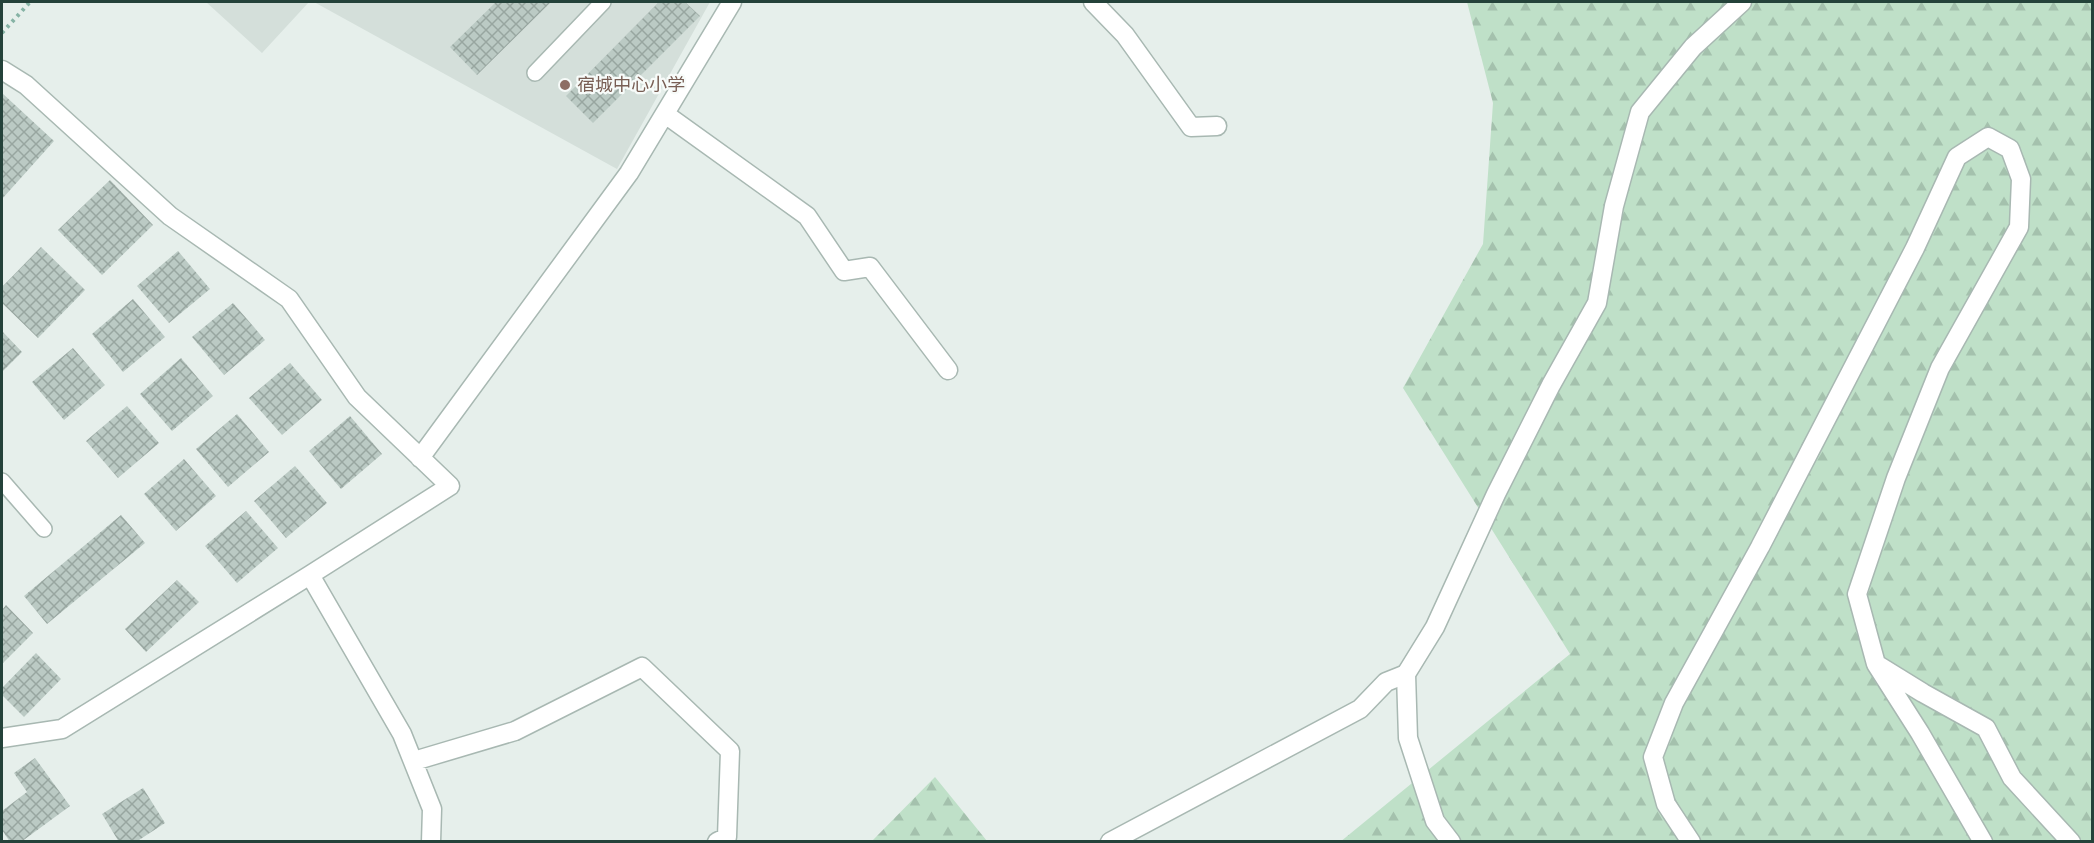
<svg xmlns="http://www.w3.org/2000/svg" width="2094" height="843" viewBox="0 0 2094 843" font-family="'DM Sans','Noto Sans SC',sans-serif">
<style>
.built{fill:#d4dfda}
.forest{fill:url(#forest-firs)}
.building{fill:url(#building-cross-hatch)}
.lines{fill:none;stroke-linecap:round;stroke-linejoin:round}
.service-casing{stroke:#a8b8b2;stroke-width:18}
.minor-casing{stroke:#a8b8b2;stroke-width:21}
.tertiary-casing{stroke:#a8b8b2;stroke-width:21}
.path{stroke:#86b3a5;stroke-width:4;stroke-dasharray:3 4.5;stroke-linecap:butt}
.service{stroke:#fff;stroke-width:15}
.minor{stroke:#fff;stroke-width:18}
.tertiary{stroke:#fff;stroke-width:18}
.education-dot{fill:#8d6e63;stroke:#f7fbf9;stroke-width:2}
.labels{text-anchor:middle;dominant-baseline:central;stroke-width:4.5;stroke-linejoin:round;paint-order:stroke}
.education-label{font-size:18px;fill:#785e54;stroke:#f7fbf9;text-anchor:start}
</style>
<defs>
<pattern id="forest-firs" width="22" height="20" patternUnits="userSpaceOnUse" patternTransform="scale(1.5)"><rect width="22" height="20" fill="#bfe0c8"/><path d="M5 1l3.5 6h-7zM16 11l3.5 6h-7z" fill="#a4c1ad"/></pattern>
<pattern id="building-cross-hatch" width="8" height="8" patternUnits="userSpaceOnUse" patternTransform="scale(1.5)"><rect width="8" height="8" fill="#bbcac4"/><path d="M0 0l8 8M0 8l8-8" fill="none" stroke="#98a6a0"/></pattern>
</defs>
<rect width="100%" height="100%" fill="#e6efeb"/>
<path class="built" d="M206,2H309L262,53Z
M314,2H710L617,169Z"/>
<path class="forest" d="M1467,2H2092V841L1340,842L1570,654L1403,388L1483,244L1493,103Z
M935,777L987,841H872Z"/>
<path class="building" d="M496,2H551L477,75L450,47Z
M659,2H685L700,16L593,123L566,96Z
M2,93L54,141L2,199Z
M110,180L153,225L102,275L58,230Z
M41,247L85,290L38,338L2,303V287Z
M178,251L210,289L169,323L137,286Z
M133,299L165,337L123,372L92,334Z
M233,303L265,340L224,375L192,337Z
M2,331L22,352L2,372Z
M73,348L105,385L64,420L32,382Z
M181,358L213,396L172,431L140,394Z
M290,363L322,400L282,435L249,398Z
M127,406L159,443L118,478L86,441Z
M237,414L269,452L228,487L196,449Z
M350,416L382,454L341,489L309,451Z
M184,459L216,496L176,531L144,494Z
M295,466L327,503L286,538L254,501Z
M246,511L278,548L237,583L205,546Z
M121,515L145,543L47,624L24,596Z
M177,580L199,602L146,652L125,629Z
M6,605L33,633L2,664V610Z
M36,653L61,679L24,717L2,695V688Z
M35,758L70,806L21,842H10L2,830V811L27,792L14,773Z
M143,788L165,823L136,842H119L102,814Z"/>
<g class="lines">
<defs>
<path id="service" d="M535,73L603,2
M2,481L44,529"/>
<path id="minor" d="M1093,2L1125,35L1191,127L1217,126
M2,70L26,85L170,216L289,299L357,397L450,486L310,575L62,729L2,738
M665,114L807,216L844,271L870,267L948,370
M420,458L629,173L732,2
M310,575L402,734L432,809L431,842
M414,761L515,731L642,667L730,751L727,837L717,842
M1110,842L1360,709L1386,682L1406,674"/>
<path id="tertiary" d="M1451,842L1435,821L1408,738L1406,674L1435,627L1496,494L1551,385L1597,303L1614,206L1640,112L1693,47L1742,2
M1691,842L1666,804L1653,757L1674,703L1760,547L1915,248L1957,157L1988,137L2010,149L2021,179L2019,227L1940,368L1896,478L1857,594L1876,664
M1983,842L1920,733L1876,664L1923,693L1986,728L2012,778L2071,842"/>
</defs>
<use href="#service" class="service-casing"/>
<use href="#minor" class="minor-casing"/>
<use href="#tertiary" class="tertiary-casing"/>
<path class="path" d="M2,33L30,2"/>
<use href="#service" class="service"/>
<use href="#minor" class="minor"/>
<use href="#tertiary" class="tertiary"/>
</g>
<circle class="education-dot" cx="565" cy="85" r="6"/>
<g class="labels">
<g class="education-label">
<text x="577" y="85">宿城中心小学</text>
</g>
</g>
<rect width="2094" height="843" fill="none" stroke="#24423a" stroke-width="6"/>
</svg>
